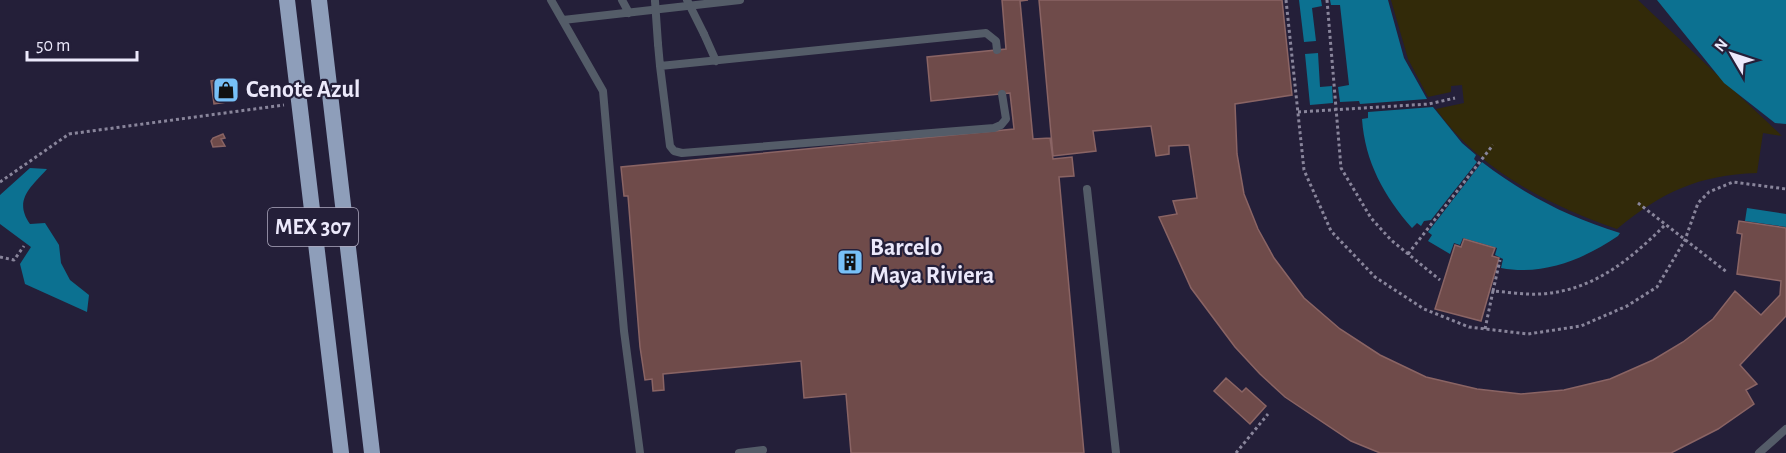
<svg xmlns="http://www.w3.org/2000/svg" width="1786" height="453" viewBox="0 0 1786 453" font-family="'Alegreya Sans',sans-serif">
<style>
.sand{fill:#322a09}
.water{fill:#0c7191}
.building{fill:#6f4b4a;stroke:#8a6464;stroke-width:1.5}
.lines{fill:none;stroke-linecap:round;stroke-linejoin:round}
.path{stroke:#89859b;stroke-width:3;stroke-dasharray:3 3;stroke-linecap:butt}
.service{stroke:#545c68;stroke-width:8}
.trunk{stroke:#8e9eba;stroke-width:16}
.service-bridge{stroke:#545c68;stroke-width:8}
.labels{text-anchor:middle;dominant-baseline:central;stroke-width:4.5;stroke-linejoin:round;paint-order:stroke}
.shield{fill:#241f39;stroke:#b0acc1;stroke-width:1.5}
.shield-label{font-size:22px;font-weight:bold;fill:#ece9fb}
.poi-label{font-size:24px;font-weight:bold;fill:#ece9fb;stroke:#241f39;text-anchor:start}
</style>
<rect width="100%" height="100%" fill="#241f39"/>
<path class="sand" d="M1391,0H1638L1782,136L1763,133L1757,173C1698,175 1662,192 1617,229C1548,205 1479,170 1436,109L1464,103L1462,85L1451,86V92L1428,97L1408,59Z"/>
<path class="water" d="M1299,0H1321L1322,6L1312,8L1316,41L1304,42Z
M1330,0H1388L1404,58L1427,99L1360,104L1359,101L1340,102L1338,87L1349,85L1340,5H1331Z
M1657,0H1786V124L1775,123L1724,83Z
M1318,53L1320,87L1332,86L1333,103L1310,105L1305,54Z
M1433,107L1462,143L1476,155L1474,159L1477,162L1431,220L1424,221L1421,226L1417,223L1412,228C1384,196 1365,162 1362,119L1368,118V112Z
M1482,162C1525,195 1568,217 1620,233L1618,236C1584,259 1544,276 1501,268L1503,259L1495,255L1497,248L1463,238L1460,245L1454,243L1450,254L1428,241L1432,235L1428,232Z
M30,168L47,169C31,187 13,200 30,224L45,223L59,245L61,263L70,280L89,295L87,312L25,284L20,264L31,247L0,224V195Z
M1747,208L1786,214V227L1745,221Z"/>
<path class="building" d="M1002,0H1028L1020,1L1033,139L1050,138L1053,159L1072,157L1074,176L1059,177L1084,453H851L846,394L804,398L801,361L663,374L664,390L653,391L652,379L645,380L640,347L628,196H624L621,167L1014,129L1010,93L931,101L927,57L1006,49Z
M1039,0H1282L1292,95L1235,104L1237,154L1244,194L1258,229L1274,258L1304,298L1340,329L1380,355L1426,377L1477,389L1521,394L1564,390L1610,379L1653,360L1683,342L1713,319L1735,291L1761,315L1780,295L1781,281L1737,274L1742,234L1737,233L1739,221L1786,228V316L1740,365L1757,384L1746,390L1754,404L1718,429L1671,453H1380L1351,441L1285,397L1260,374L1235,347L1191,288L1159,217L1177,214L1173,201L1197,198L1189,145L1169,146V154L1156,156L1151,126L1093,131L1096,151L1053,156Z
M224,79L225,87L231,86L233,101L214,104L211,81Z
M223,134L225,138L221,139L225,146L213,147L211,141L213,138Z
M1464,239L1495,248L1492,256L1499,258L1481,321L1435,309L1455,245L1461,247Z
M1226,378L1242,392L1246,388L1266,406L1250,424L1214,391Z"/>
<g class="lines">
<path class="path" d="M1286,0L1304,170L1331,231L1375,277L1424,309L1469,327L1528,334L1581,326L1627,306L1657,287L1685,240L1698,203L1709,192L1733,182L1786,189
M1327,0L1341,168L1371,218L1391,240L1440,280
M1298,112L1429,104L1455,98
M0,182L69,134L284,105
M1638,203L1728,273
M1408,254L1493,145
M0,257L14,260L24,246
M1493,291L1500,260
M1485,329L1493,291C1508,292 1525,295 1540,294C1593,291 1630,260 1666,224
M1236,453L1268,414"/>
<path class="service" d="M551,0L603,91L624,331L640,453
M622,0L629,13
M563,20L740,0
M704,34L716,61
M658,44L660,66
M997,50L996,41L986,33L660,66L670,146L674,151L682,153L994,128L1001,125L1006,119L1002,94
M1087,189L1116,453
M739,453L763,450
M1759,453L1786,429"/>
<path class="trunk" d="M287,0L341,453
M319,0L372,453"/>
<path class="service-bridge" d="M687,0L704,34
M655,1L658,44"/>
</g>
<defs>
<symbol id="shop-square" viewBox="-11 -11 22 22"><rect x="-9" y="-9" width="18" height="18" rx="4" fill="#77c0f7" stroke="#241f39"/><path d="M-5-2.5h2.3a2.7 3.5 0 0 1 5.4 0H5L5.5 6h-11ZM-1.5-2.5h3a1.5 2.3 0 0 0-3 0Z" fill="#111"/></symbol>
<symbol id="building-square" viewBox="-11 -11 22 22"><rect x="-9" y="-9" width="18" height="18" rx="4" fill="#77c0f7" stroke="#241f39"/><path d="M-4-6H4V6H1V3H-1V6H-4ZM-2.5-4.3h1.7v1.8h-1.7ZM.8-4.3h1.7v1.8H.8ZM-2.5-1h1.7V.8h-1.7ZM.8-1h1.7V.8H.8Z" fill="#111"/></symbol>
</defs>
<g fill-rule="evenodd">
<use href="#shop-square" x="211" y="75" width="30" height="30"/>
<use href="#building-square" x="835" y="247" width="30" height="30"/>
</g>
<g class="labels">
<rect class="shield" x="268" y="208" width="90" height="38" rx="4.5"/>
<g class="shield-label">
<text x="313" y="227">MEX 307</text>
</g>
<g class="poi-label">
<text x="246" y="90">Cenote Azul</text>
<text x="870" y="248">Barcelo<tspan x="870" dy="28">Maya Riviera</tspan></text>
</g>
</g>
<g transform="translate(1732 54) rotate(309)" stroke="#241f39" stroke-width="4.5" paint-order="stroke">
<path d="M0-4.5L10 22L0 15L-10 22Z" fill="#ece9fb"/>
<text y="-9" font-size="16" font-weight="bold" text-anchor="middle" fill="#ece9fb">N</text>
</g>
<path d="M27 51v9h110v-9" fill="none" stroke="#ece9fb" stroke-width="3"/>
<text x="36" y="51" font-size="18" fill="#ece9fb" stroke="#241f39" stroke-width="4.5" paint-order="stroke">50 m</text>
</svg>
